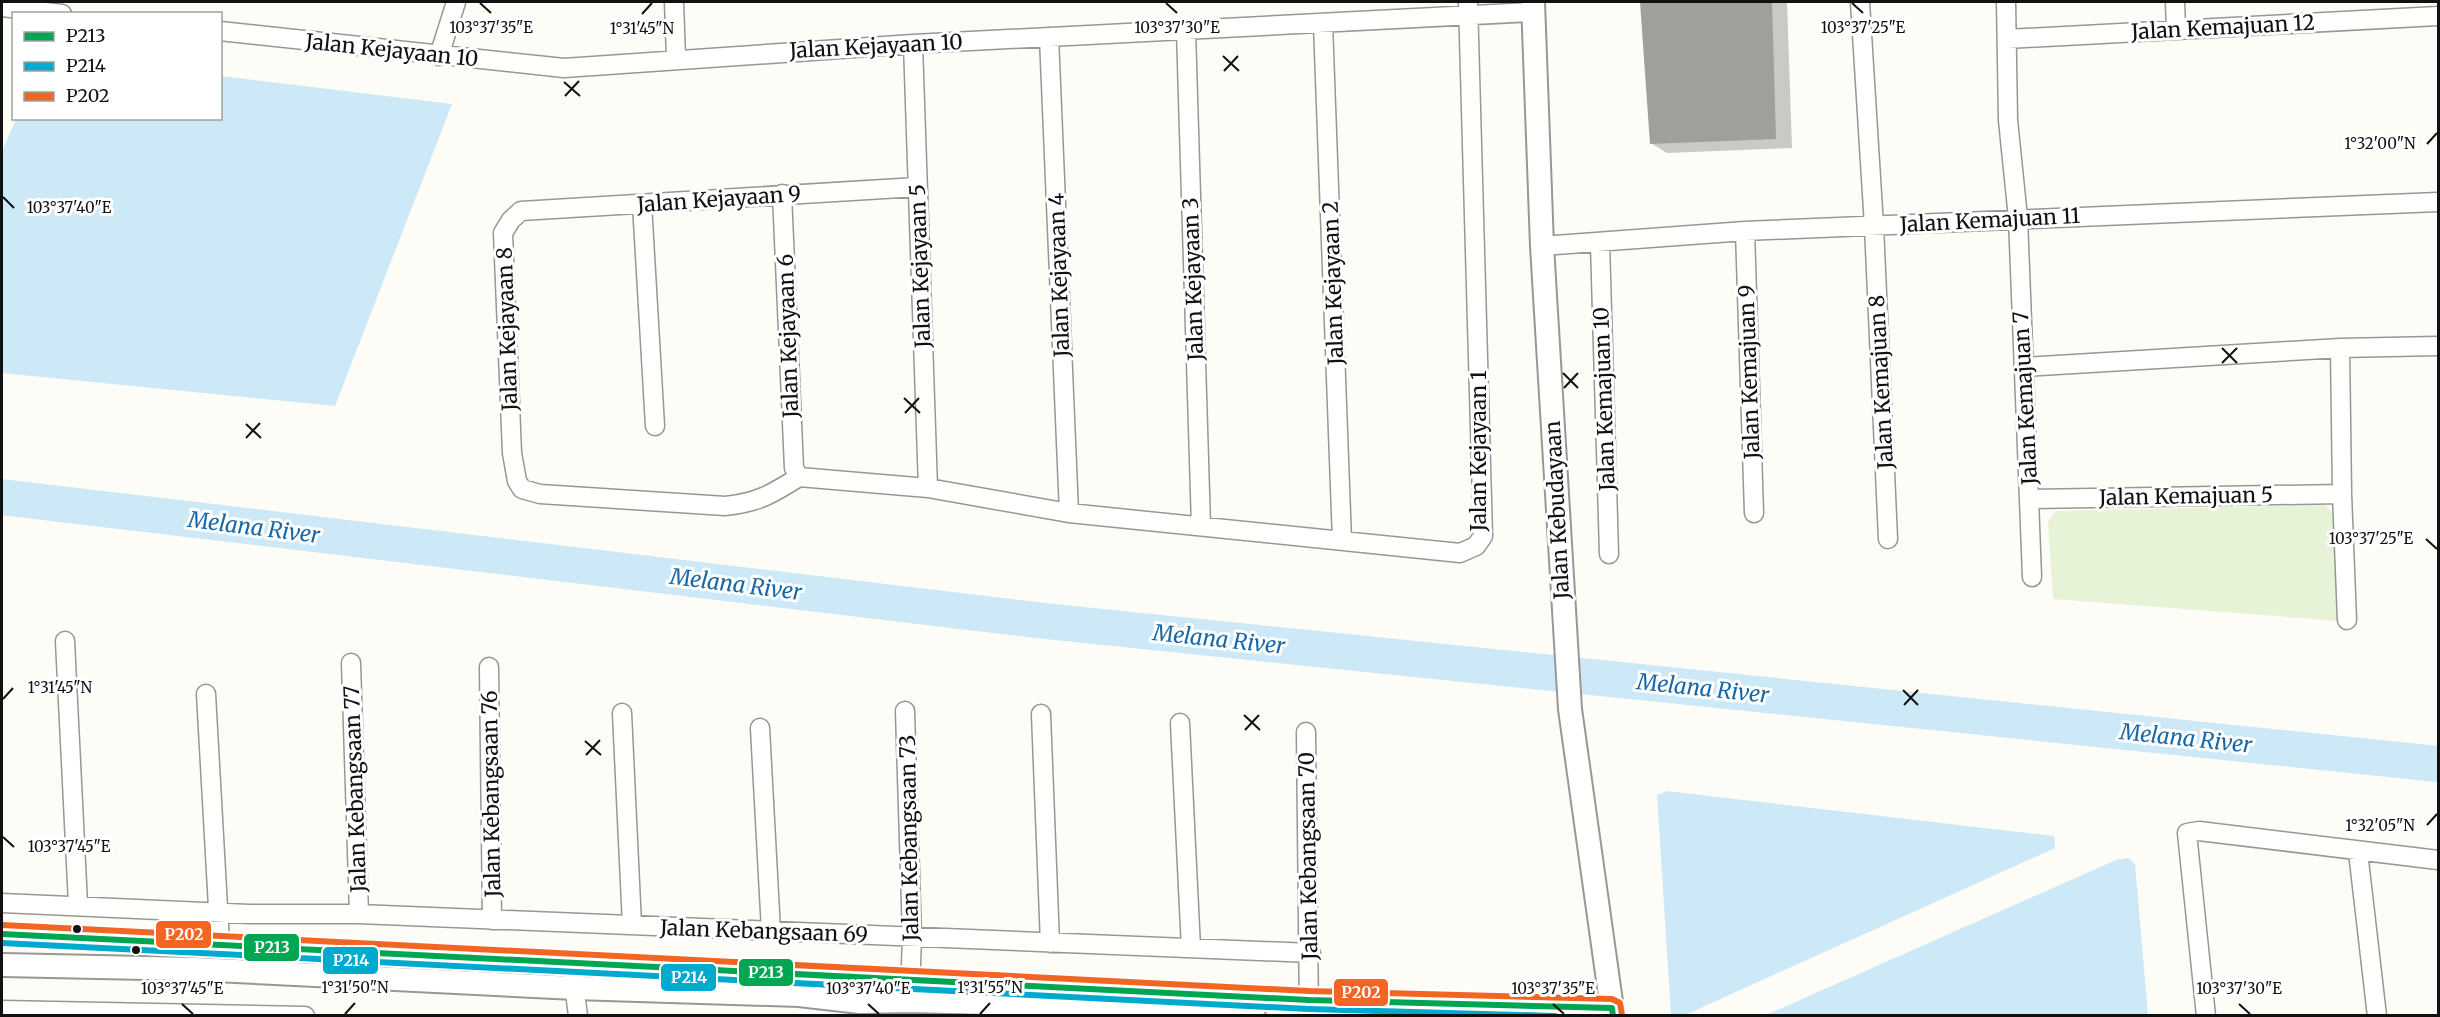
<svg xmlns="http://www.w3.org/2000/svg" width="2440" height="1017" viewBox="0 0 2440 1017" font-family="Merriweather,serif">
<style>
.green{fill:#e7f3d7}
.water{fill:#cde8f7}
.shadow{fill:#0003}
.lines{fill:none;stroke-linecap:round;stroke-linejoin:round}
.river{stroke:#cde8f7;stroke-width:36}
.building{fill:#a19f9c}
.minor-casing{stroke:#979795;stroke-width:21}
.tertiary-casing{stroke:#979795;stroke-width:26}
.minor{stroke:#fffffe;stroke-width:18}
.tertiary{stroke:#fffffe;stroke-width:22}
.bus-1-casing{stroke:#fff;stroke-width:10}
.bus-2-casing{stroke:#fff;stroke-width:10}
.bus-3-casing{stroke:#fff;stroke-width:10}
.bus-1{stroke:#00a651;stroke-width:6}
.bus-2{stroke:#00a9ce;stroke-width:6}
.bus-3{stroke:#f26522;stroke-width:6}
.ticks{fill:none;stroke:#111;stroke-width:2}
.bus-dot{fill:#111;stroke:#fff;stroke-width:2}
.labels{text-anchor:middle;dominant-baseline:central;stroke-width:6;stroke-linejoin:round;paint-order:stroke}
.street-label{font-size:21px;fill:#111;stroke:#fff}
.water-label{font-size:22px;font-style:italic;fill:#1768a6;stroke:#fff}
.ticks-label{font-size:15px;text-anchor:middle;fill:#111;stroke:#fff;stroke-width:6;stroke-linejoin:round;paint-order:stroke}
.line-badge{stroke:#fff;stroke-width:2}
.badge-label{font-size:16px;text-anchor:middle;font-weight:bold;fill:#fff}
</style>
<rect width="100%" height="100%" fill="#fdfcf7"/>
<path class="green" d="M2325,505L2335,515L2339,621L2053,599L2048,522L2056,511Z"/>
<path class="water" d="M221,76L452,104L335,406L2,373V151L16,119L220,118Z
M1667,791L2054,836L2055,848L1685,1015H1671L1657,795Z
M2128,858L2135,864L2148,1015H1766L2116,860Z"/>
<path class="shadow" d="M1641,2H1787L1792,148L1667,153L1651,143Z"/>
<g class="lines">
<path class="river" d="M2,497L1045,621L2438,764"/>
</g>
<path class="building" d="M1640,2H1772L1776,139L1650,144Z"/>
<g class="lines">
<defs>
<path id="minor" d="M674,2L676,58
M1860,2L1874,226L1888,539
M2006,2L2008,120L2018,218L2032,577
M2175,2L2176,29
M2,7L62,14
M1323,24L1342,541
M220,31L564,68L913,44L1533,12
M1186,31L1201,526
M1049,37L1069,513
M2007,39L2438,16
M913,44L928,488
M439,56L456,2
M782,194L794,468L799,477
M642,204L655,426
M1745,231L1754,513
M1600,243L1609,554
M1542,246L1745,231L2438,202
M2340,348L2342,494L2347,620
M2023,367L2340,348L2438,346
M799,477L928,488L1069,513L1460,553L1476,546L1483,536L1468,2
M799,477C772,494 757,503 725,506L540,494L522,489L517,481L512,453L503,233L511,220L521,211L917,187
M2030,499L2342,494
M65,641L78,904
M351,663L359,914
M489,667L492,920
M206,694L220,943
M905,711L912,937L910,993
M622,713L632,925
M1041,714L1050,943
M1180,723L1191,948
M760,728L771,931
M1306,732L1309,1016
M2358,852L2377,1016
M2,903L249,914H359L1311,953
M571,961L578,1016
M2,1010L305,1016
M2206,1016L2187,833L2199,831L2438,860"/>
<path id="tertiary" d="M1533,2L1542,246L1570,709L1613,1016
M2,934L1309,1000L1612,1008
M2,965L194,969L575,988L799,995L860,1002L909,1001L1029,1004L1254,1016"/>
</defs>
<use href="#minor" class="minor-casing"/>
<use href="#tertiary" class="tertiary-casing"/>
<use href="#minor" class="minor"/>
<use href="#tertiary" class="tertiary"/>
<defs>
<path id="bus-1" d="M2,934L1309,1000L1612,1008L1613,1016"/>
<path id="bus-2" d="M2,943L1309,1009L1555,1016"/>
<path id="bus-3" d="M2,925L1309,991L1612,999L1620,1003L1622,1015"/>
</defs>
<use href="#bus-1" class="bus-1-casing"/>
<use href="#bus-2" class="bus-2-casing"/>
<use href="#bus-3" class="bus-3-casing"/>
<use href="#bus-1" class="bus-1"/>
<use href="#bus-2" class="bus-2"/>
<use href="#bus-3" class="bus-3"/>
</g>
<path class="ticks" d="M480,3L491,13M1166,3L1177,13M1852,3L1863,13M642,14L652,3M1223,56L1239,71M1224,71L1238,56M564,82L580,96M565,96L579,81M2427,144L2437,133M3,197L14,208M2222,348L2237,363M2222,363L2237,348M1563,373L1578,388M1564,388L1578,373M904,398L920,413M905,413L919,398M246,424L261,438M246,438L260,423M2426,539L2437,549M1903,690L1918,705M3,699L13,688M1904,705L1918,690M1244,715L1260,730M1245,730L1259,715M585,741L601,755M586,755L600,740M2427,825L2437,814M3,837L14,847M182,1004L193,1014M868,1004L879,1014M1553,1004L1564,1014M2239,1004L2250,1014M345,1014L355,1003M980,1014L990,1003"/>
<g class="bus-dot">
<circle cx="77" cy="929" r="5"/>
<circle cx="136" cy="950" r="5"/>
</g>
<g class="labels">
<g class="street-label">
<text transform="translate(2223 27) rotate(-3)">Jalan Kemajuan 12</text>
<text transform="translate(876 46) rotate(-3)">Jalan Kejayaan 10</text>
<text transform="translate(392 50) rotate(6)">Jalan Kejayaan 10</text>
<text transform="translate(719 199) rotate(-4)">Jalan Kejayaan 9</text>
<text transform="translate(1990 220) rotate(-3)">Jalan Kemajuan 11</text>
<text transform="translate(920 266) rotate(-92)">Jalan Kejayaan 5</text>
<text transform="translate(1059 275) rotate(-92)">Jalan Kejayaan 4</text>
<text transform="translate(1193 279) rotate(-92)">Jalan Kejayaan 3</text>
<text transform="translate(1333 283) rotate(-92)">Jalan Kejayaan 2</text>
<text transform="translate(507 329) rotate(-92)">Jalan Kejayaan 8</text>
<text transform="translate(788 336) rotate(-92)">Jalan Kejayaan 6</text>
<text transform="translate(1749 372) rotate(-92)">Jalan Kemajuan 9</text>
<text transform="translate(1881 382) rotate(-93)">Jalan Kemajuan 8</text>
<text transform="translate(2025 398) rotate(-93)">Jalan Kemajuan 7</text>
<text transform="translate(1604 399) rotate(-92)">Jalan Kemajuan 10</text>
<text transform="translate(1478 451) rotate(-90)">Jalan Kejayaan 1</text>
<text transform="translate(2186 496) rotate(-1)">Jalan Kemajuan 5</text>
<text transform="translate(1557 510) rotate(-93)">Jalan Kebudayaan</text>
<text transform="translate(355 789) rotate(-92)">Jalan Kebangsaan 77</text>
<text transform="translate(491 794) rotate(-91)">Jalan Kebangsaan 76</text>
<text transform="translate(909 838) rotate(-91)">Jalan Kebangsaan 73</text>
<text transform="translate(1308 856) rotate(-91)">Jalan Kebangsaan 70</text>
<text transform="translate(764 931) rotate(2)">Jalan Kebangsaan 69</text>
</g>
<g class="water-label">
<text transform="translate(254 527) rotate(7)">Melana River</text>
<text transform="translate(736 584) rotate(7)">Melana River</text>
<text transform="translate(1219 639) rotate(6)">Melana River</text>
<text transform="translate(1703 688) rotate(6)">Melana River</text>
<text transform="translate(2186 738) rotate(6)">Melana River</text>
</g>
</g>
<g class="ticks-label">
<text x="1177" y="33">103°37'30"E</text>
<text x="1863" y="33">103°37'25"E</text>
<text x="491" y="33">103°37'35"E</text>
<text x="642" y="34">1°31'45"N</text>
<text x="2380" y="149">1°32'00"N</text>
<text x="69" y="213">103°37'40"E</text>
<text x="2371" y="544">103°37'25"E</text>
<text x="60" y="693">1°31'45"N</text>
<text x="2380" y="831">1°32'05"N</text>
<text x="69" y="852">103°37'45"E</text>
<text x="355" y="993">1°31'50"N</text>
<text x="990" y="993">1°31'55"N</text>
<text x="182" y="994">103°37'45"E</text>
<text x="868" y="994">103°37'40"E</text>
<text x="1553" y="994">103°37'35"E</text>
<text x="2239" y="994">103°37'30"E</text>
</g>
<g class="line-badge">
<rect x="155" y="920" width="57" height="29" rx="6" fill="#f26522"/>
<rect x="243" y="933" width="57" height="29" rx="6" fill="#00a651"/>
<rect x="322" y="946" width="57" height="29" rx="6" fill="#00a9ce"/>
<rect x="738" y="958" width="56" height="29" rx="6" fill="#00a651"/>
<rect x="660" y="963" width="57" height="29" rx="6" fill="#00a9ce"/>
<rect x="1333" y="978" width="56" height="29" rx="6" fill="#f26522"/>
</g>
<g class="badge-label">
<text x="184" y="940">P202</text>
<text x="272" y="953">P213</text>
<text x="351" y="966">P214</text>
<text x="766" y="978">P213</text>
<text x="689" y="983">P214</text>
<text x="1361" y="998">P202</text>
</g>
<rect width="2440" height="1017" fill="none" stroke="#111111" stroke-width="6"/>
<rect x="12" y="12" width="210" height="108" fill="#ffffff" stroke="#a0a0a0" stroke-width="1.5"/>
<rect x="24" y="32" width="30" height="9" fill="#00a651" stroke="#a0a0a0" stroke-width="1.5"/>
<text x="66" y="42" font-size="18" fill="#111111">P213</text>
<rect x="24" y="62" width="30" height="9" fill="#00a9ce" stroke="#a0a0a0" stroke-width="1.5"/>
<text x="66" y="72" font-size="18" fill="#111111">P214</text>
<rect x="24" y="92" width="30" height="9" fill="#f26522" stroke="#a0a0a0" stroke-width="1.5"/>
<text x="66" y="102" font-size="18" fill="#111111">P202</text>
</svg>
